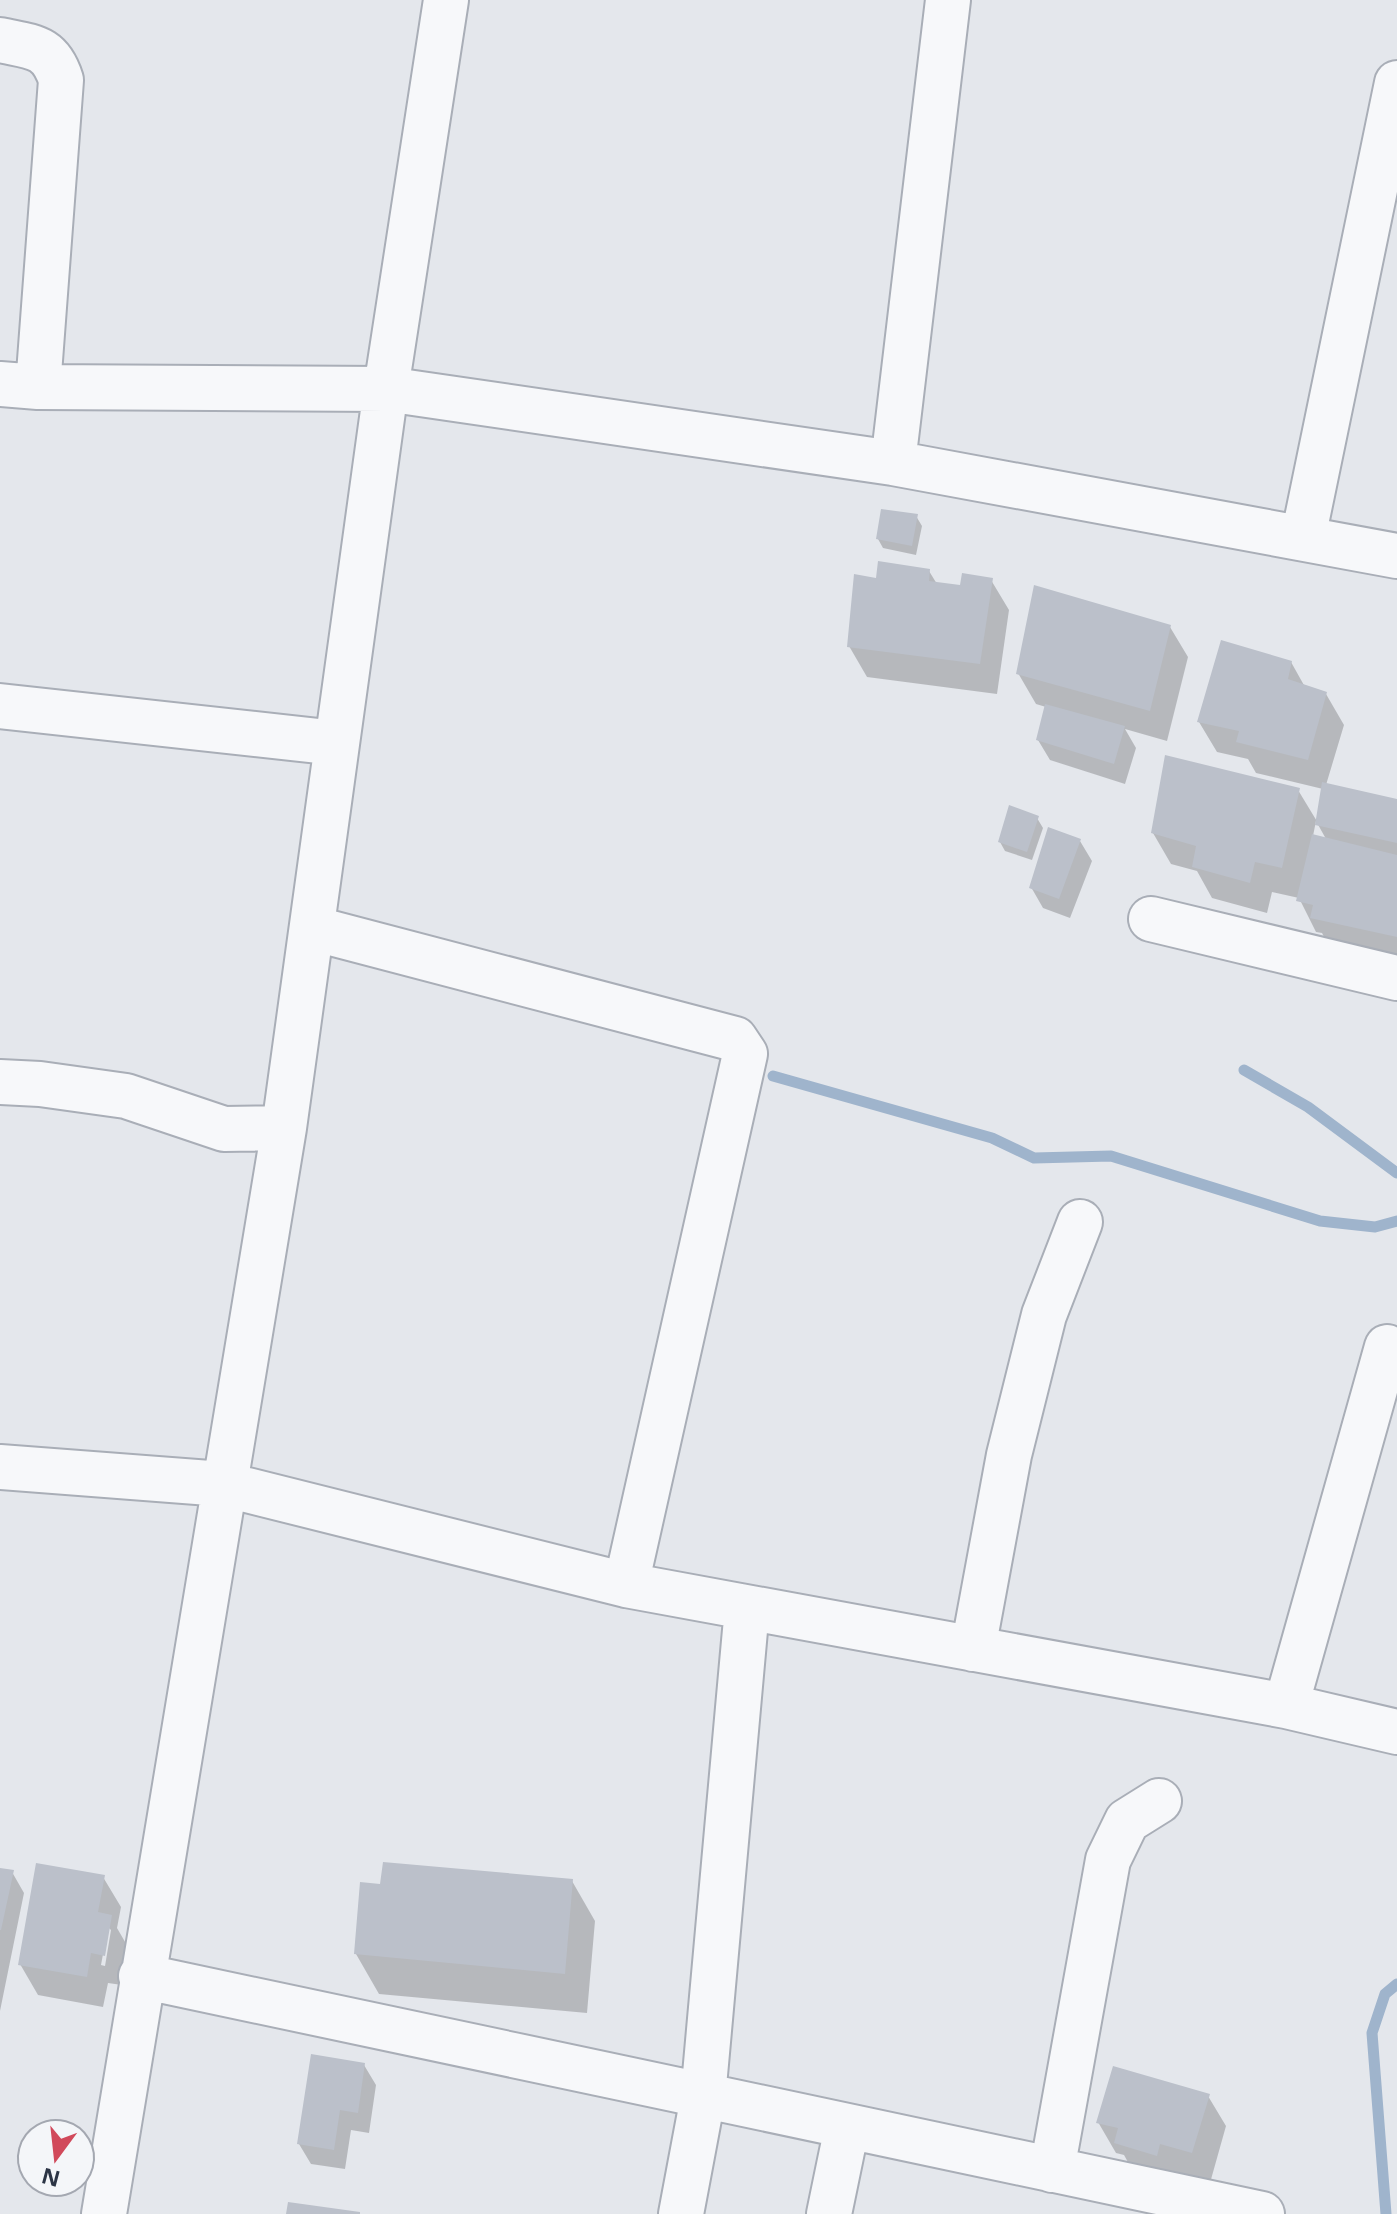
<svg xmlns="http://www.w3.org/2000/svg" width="1397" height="2214" viewBox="0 0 1397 2214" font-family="'Open Sans',sans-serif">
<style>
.shadow{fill:#0003;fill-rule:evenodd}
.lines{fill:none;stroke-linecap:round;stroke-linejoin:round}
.stream{stroke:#9fb4cc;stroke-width:11}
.building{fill:#bbc0ca}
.minor-casing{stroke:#a9aeb7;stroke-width:48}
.minor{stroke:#f7f8fa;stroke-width:44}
</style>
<rect width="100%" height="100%" fill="#e4e7ec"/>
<path class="shadow" d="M916,516L922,526L916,555L883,548L878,539Z
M929,571L937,584L962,588L991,580L1009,610L997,694L867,677L849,646L878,580Z
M1170,627L1188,657L1167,741L1125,729L1136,748L1125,784L1050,760L1038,740L1046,707L1036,704L1018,673Z
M1291,662L1305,687L1326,694L1344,725L1326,785L1397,801V963L1330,948L1322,933L1316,932L1299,898L1272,892L1267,913L1212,898L1197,871L1171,864L1153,833L1298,790L1318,823L1323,789L1256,773L1248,759L1217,752L1199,722ZM1316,821L1326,839L1313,836Z
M1037,818L1043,828L1032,860L1005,851L1000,842Z
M1080,841L1092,861L1070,918L1043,908L1031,887Z
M0,1870L12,1872L24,1893L0,2011Z
M103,1877L121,1907L117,1928L128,1947L122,1985L108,1983L103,2007L38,1995L20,1964ZM108,1927L111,1930L105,1966L101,1965Z
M572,1881L595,1921L587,2013L379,1994L356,1954Z
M364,2065L376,2085L369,2133L351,2130L345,2169L311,2164L299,2144Z
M1208,2096L1226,2126L1210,2183L1134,2173L1124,2155L1116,2153L1098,2122Z"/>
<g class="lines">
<path class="stream" d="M1244,1070L1308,1107L1397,1173
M773,1076L992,1138L1034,1158L1111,1156L1320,1221L1375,1227L1397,1221
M1386,2214L1372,2033L1385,1994L1397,1984"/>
</g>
<path class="building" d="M881,509L918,514L912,546L876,539Z
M878,561L930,569L929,581L960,585L962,573L993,578L980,664L847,647L854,574L876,578Z
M1034,585L1171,625L1150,711L1016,674Z
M1221,640L1292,661L1288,679L1327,692L1308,760L1236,742L1239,731L1197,722Z
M1045,704L1125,726L1114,764L1036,740Z
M1165,755L1300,788L1282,868L1255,862L1250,883L1192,867L1196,846L1151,833Z
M1322,782L1397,799V843L1315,825Z
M1009,805L1039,816L1027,852L998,842Z
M1048,827L1081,839L1059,899L1029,888Z
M1312,834L1397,855V937L1310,918L1313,905L1296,901Z
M383,1862L573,1879L565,1974L354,1954L360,1882L380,1884Z
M36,1863L105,1875L98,1912L112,1915L105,1956L91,1953L87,1977L18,1965Z
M0,1868L14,1870L1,1930H0Z
M311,2054L365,2063L358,2113L340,2110L334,2150L297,2144Z
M1113,2066L1210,2094L1192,2153L1160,2144L1157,2156L1114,2143L1118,2128L1096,2123Z
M288,2202L360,2212V2214H286Z"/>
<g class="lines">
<defs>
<path id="minor" d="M0,40C32,47 50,45 61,80L38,387
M0,384L38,387L386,389L893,463L1397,556
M893,463L948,0
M1303,538L1397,83
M0,706L337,743
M1151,919L1397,978
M312,928L735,1039L745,1054L626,1585
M0,1082L40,1084L126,1096L224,1129L284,1128
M0,1467L223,1484L626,1585L1286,1706L1397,1732
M973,1649L1009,1455L1044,1315L1080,1222
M1286,1706L1387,1347
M141,1976L1262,2214
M1052,2170L1108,1860L1127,1821L1159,1801
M104,2214L284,1128L386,389L446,0
M681,2214L703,2097L747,1608
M829,2214L847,2127"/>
</defs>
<use href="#minor" class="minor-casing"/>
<use href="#minor" class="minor"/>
</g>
<g transform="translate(56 2158) rotate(195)"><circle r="38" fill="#f4f6f9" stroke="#a4a8b1" stroke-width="2"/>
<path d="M0-6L14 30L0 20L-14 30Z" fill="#d1495b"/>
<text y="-12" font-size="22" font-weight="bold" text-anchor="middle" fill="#2b3445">N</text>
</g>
</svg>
